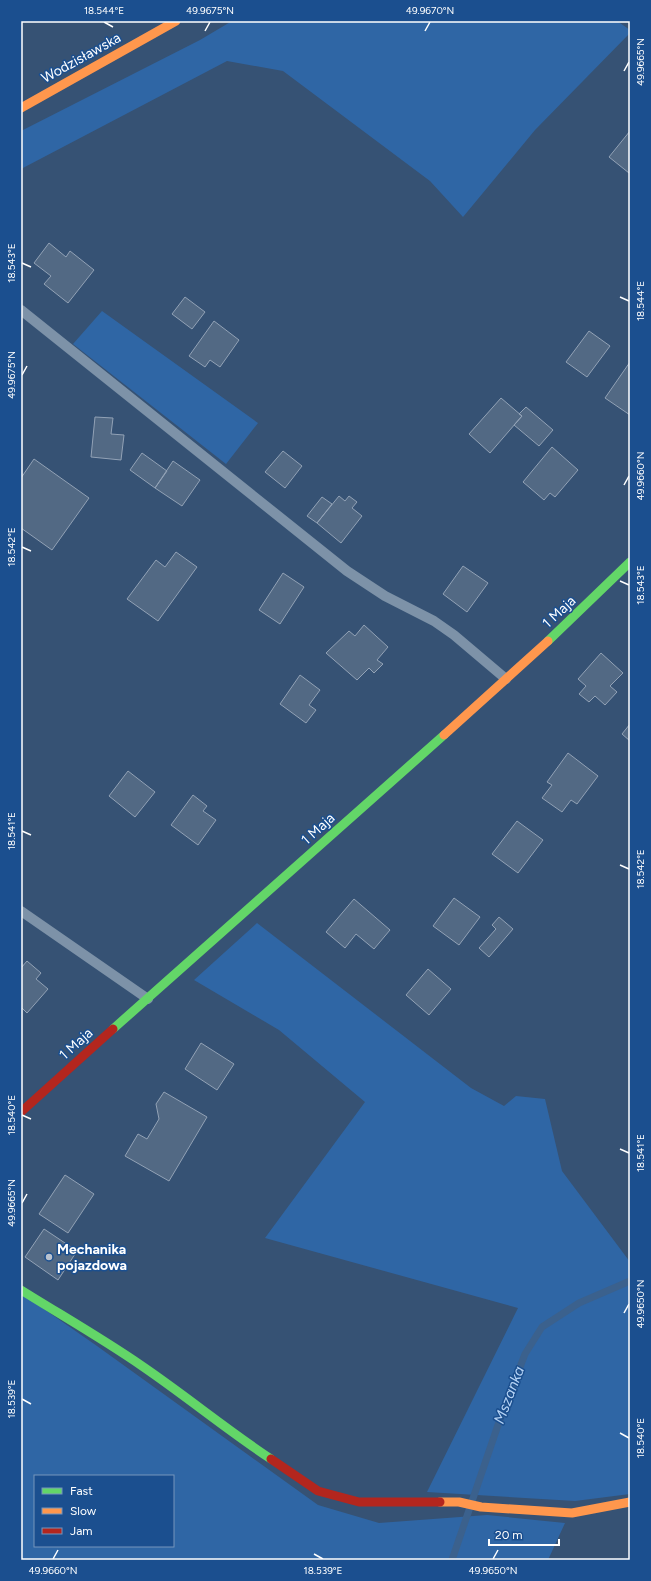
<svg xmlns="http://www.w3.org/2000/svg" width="651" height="1581" viewBox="0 0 651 1581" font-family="Figtree,sans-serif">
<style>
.green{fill:#2f66a5;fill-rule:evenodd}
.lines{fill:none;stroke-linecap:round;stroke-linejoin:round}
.stream{stroke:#3b618d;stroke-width:7}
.building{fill:#526984;stroke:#92a2b6}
.lane{stroke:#7d92a8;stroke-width:10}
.fast{stroke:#63d668;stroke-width:9}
.slow{stroke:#ff974d;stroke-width:9}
.jam{stroke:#b3261e;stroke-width:9}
.ticks{fill:none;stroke:#fff;stroke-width:1.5}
.poi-dot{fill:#b9c2ce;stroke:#1b4f8f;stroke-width:1.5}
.labels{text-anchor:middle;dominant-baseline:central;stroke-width:3;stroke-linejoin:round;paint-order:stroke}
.street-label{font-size:14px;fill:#fff;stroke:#1b4f8f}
.poi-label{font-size:14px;font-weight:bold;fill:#fff;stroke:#1b4f8f;text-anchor:start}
.water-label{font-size:15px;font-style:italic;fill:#b5d3f5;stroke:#1b4f8f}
.neatline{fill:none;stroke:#fff;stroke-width:1.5}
.ticks-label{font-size:10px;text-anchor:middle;fill:#fff}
</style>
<rect width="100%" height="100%" fill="#365274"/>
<path class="green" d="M232,21H617L630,30V33L535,130L463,217L430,181L283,71L227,61L21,169V131L200,40Z
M102,311L258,423L226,464L73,344Z
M257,923L471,1088L504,1106L516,1096L545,1099L562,1171L630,1262V1494L575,1501L427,1492L518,1308L265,1238L365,1102L279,1030L194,980Z
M21,1293L97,1346L318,1505L379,1523L487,1515L565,1523L548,1560H21ZM35,1476H173V1546H35Z"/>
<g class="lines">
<path class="stream" d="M452,1560L498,1425L525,1354L542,1327L579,1303L630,1281"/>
</g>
<path class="building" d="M630,131V172L629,173L609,157Z
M49,243L66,257L70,251L94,270L68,303L44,284L51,276L34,263Z
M185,297L205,312L192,329L172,314Z
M214,321L239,340L220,367L210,360L205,367L189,356Z
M589,331L610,346L587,377L566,362Z
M630,362V415L605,398Z
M501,398L522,416L490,453L469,434Z
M526,407L553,430L539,446L514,425L522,416L519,414Z
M95,417L113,418L111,434L124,435L121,460L91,457Z
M552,447L578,470L555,497L550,493L544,500L523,482Z
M283,451L302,466L285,488L265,472Z
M142,453L167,471L155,488L130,470Z
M34,459L89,498L52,550L21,528V478Z
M173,461L200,480L182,506L155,488Z
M339,496L345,501L349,496L357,502L352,508L362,516L341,543L317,523Z
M322,497L332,504L317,523L307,516Z
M176,552L197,567L158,621L127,599L156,560L165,567Z
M463,566L488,583L467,612L443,594Z
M283,573L304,587L280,624L259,610Z
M364,625L388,647L377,660L383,664L374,673L369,668L357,680L326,653L349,631L355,636Z
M601,653L623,673L610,686L617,692L605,705L595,696L589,702L579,694L586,686L578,679Z
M300,675L320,690L309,705L316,710L306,723L280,704Z
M630,724V741L622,734Z
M568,753L598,776L577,804L571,800L562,812L542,798L552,785L547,782Z
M128,771L155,792L135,817L109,796Z
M193,795L207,806L203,811L216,820L198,845L171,825Z
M517,821L543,840L518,873L492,854Z
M454,898L480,917L459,945L433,926Z
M354,899L390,930L374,949L356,934L345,948L326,932Z
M499,917L513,929L489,957L479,948L496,929L492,925Z
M27,961L41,973L36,979L48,989L27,1013L21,1007V968Z
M428,969L451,989L429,1015L406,995Z
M201,1043L234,1064L217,1090L185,1069Z
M164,1092L207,1117L169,1181L125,1156L138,1134L147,1139L159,1119L156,1104Z
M65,1175L94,1194L68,1233L39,1214Z
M44,1229L77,1251L58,1280L25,1257Z"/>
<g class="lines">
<path class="lane" d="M21,310L347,571L385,596L434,621L454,635L506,679
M21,911L148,999"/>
<path class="fast" d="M548,641L630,562
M113,1029L444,735
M21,1290C61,1315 103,1339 142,1366C186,1396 227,1430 271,1459"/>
<path class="slow" d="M21,108L176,21
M444,735L548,641
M440,1502H459L481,1507L572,1513L630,1502"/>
<path class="jam" d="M21,1112L113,1029
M271,1459L318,1491L359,1502H440"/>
</g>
<path class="ticks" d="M104,22L113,27M205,31L210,22M425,31L430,22M624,71L629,62M22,263L31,267M620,297L629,301M22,375L27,366M624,485L629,476M22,547L31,551M620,581L629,585M22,831L31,835M620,865L629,869M22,1115L31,1119M620,1149L629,1153M22,1203L27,1194M624,1313L629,1304M22,1399L31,1404M620,1433L629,1438M314,1554L323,1559M53,1559L58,1550M493,1559L498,1550"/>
<circle class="poi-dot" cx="49" cy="1257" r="4"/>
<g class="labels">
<g class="street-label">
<text transform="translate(81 58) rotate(-29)">Wodzisławska</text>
<text transform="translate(559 612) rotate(-43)">1 Maja</text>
<text transform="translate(318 829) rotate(-42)">1 Maja</text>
<text transform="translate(76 1044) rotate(-42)">1 Maja</text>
</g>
<g class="poi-label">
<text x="57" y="1249">Mechanika<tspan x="57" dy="16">pojazdowa</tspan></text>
</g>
<g class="water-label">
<text transform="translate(509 1395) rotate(-69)">Mszanka</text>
</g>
</g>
<rect width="651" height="1581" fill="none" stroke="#1b4f8f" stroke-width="44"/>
<rect x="34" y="1475" width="140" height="72" fill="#1b4f8f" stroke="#7695bc"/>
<rect x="42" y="1488" width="20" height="6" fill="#63d668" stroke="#7695bc"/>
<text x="70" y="1495" font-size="12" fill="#ffffff">Fast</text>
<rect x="42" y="1508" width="20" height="6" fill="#ff974d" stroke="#7695bc"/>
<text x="70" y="1515" font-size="12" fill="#ffffff">Slow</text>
<rect x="42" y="1528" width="20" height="6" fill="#b3261e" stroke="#7695bc"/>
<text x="70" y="1535" font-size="12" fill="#ffffff">Jam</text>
<path d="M489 1539v6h70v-6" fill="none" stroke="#ffffff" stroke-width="2"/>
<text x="495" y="1539" font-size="12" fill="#ffffff" stroke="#1b4f8f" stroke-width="3" paint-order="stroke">20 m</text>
<rect x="22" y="22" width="607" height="1537" class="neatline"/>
<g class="ticks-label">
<text x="104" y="14">18.544°E</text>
<text x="210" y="14">49.9675°N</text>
<text x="430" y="14">49.9670°N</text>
<text transform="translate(640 62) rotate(-90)" y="4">49.9665°N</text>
<text transform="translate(11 263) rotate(-90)" y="4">18.543°E</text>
<text transform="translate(640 301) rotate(-90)" y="4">18.544°E</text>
<text transform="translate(11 375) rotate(-90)" y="4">49.9675°N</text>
<text transform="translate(640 476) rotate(-90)" y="4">49.9660°N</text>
<text transform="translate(11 547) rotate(-90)" y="4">18.542°E</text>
<text transform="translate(640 585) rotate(-90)" y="4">18.543°E</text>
<text transform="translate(11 831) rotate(-90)" y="4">18.541°E</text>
<text transform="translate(640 869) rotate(-90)" y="4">18.542°E</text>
<text transform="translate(11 1115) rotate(-90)" y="4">18.540°E</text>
<text transform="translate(640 1153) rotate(-90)" y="4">18.541°E</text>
<text transform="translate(11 1203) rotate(-90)" y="4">49.9665°N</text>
<text transform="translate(640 1304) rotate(-90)" y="4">49.9650°N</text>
<text transform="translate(11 1399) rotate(-90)" y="4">18.539°E</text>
<text transform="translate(640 1438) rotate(-90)" y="4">18.540°E</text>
<text x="53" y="1574">49.9660°N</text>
<text x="323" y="1574">18.539°E</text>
<text x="493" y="1574">49.9650°N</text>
</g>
</svg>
